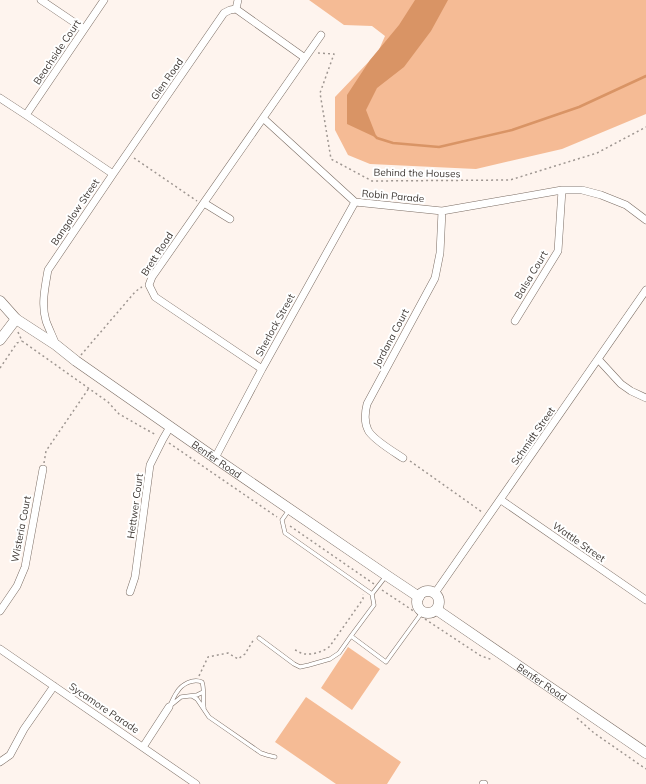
<svg xmlns="http://www.w3.org/2000/svg" width="646" height="784" viewBox="0 0 646 784" font-family="Mulish,sans-serif">
<style>
.green{fill:#f5bb95}
.water{fill:#d99465}
.lines{fill:none;stroke-linecap:round;stroke-linejoin:round}
.stream{stroke:#d99465;stroke-width:2.5}
.lane-casing{stroke:#7b6d64;stroke-width:4.5}
.street-casing{stroke:#7b6d64;stroke-width:8}
.secondary-casing{stroke:#7b6d64;stroke-width:11}
.path{stroke:#9e9691;stroke-width:1.5;stroke-dasharray:2 3;stroke-linecap:butt}
.lane{stroke:#fff;stroke-width:3.5}
.street{stroke:#fff;stroke-width:7}
.secondary{stroke:#fff;stroke-width:10}
.labels{text-anchor:middle;dominant-baseline:central;stroke-width:4;stroke-linejoin:round;paint-order:stroke}
.street-label{font-size:10px;fill:#3f3935;stroke:#fff}
</style>
<rect width="100%" height="100%" fill="#fef4ee"/>
<path class="green" d="M309,0H646V114L562,149L476,169L370,164L348,155L335,130V97L378,52L385,36L372,26L344,25Z
M348,647L380,669L352,710L321,688Z
M306,697L401,762L387,784H336L275,742Z"/>
<path class="water" d="M415,0H448L431,31L404,67L377,88L366,110L377,138L347,124V95L370,60L399,25Z"/>
<g class="lines">
<path class="stream" d="M375,136L377,138L393,143L439,147L512,130L579,107L646,76"/>
<defs>
<path id="lane" d="M289,510L282,520L285,533L372,594L374,605L351,636L386,662L423,611
M372,594L386,576
M259,638L294,664L300,667L309,665L330,659L339,653L351,636
M192,696L197,699L209,717L261,753L267,755L275,757
M170,706L181,697L197,695L203,692
M169,707C172,702 174,696 177,692C182,684 193,678 202,682C205,690 202,700 204,708"/>
<path id="street" d="M41,0L84,29
M236,9L305,58
M321,35L263,118L355,202L442,211L562,190H582L601,195L626,205L646,220
M0,98L26,115L113,174L48,270C45,287 41,305 46,321C49,329 53,337 56,345
M26,115L104,0
M113,174L224,13L230,10L236,9L238,0
M204,203L230,219
M515,321L558,251L562,190
M598,359L621,384L631,391L646,398
M262,369L155,297L149,285L152,277L263,118
M215,458L262,369L355,202
M403,458C394,452 372,439 368,430C364,422 365,412 367,404L435,278L440,253L442,211
M501,500L646,600
M130,592L135,577L150,465L163,439L170,427
M435,593L646,290
M0,611L17,586L25,567L43,469
M0,649L196,784
M143,747L169,707
M0,762L10,755L24,729L54,686
M483,784H484"/>
<g id="secondary">
<path id="s1" d="M0,301L16,319L56,345L76,361L215,458L386,575L419,597"/>
<path d="M0,340L16,319"/>
<circle cx="428" cy="602" r="11"/>
<path id="s2" d="M437,610L646,753"/>
</g>
</defs>
<use href="#lane" class="lane-casing"/>
<use href="#street" class="street-casing"/>
<use href="#secondary" class="secondary-casing"/>
<path class="path" d="M318,53L334,54L320,93L331,159L372,181L510,180L597,153L646,127
M134,158L197,201
M18,332L22,341L108,402L119,414L156,435
M81,355L135,292L140,288L142,287
M0,368L17,343L22,341
M169,443L277,517
M410,461L482,512
M44,463L46,451L89,388
M290,526L374,584
M382,590L415,612
M425,619L481,656L493,660
M295,650C298,651 301,654 305,654C313,655 325,651 330,646L363,599V594
M199,676L208,657L228,653L238,659L245,654L254,639
M577,718L594,733L646,769"/>
<use href="#lane" class="lane"/>
<use href="#street" class="street"/>
<use href="#secondary" class="secondary"/>
</g>
<g class="labels">
<g class="street-label">
<text transform="translate(57 52) rotate(-56)">Beachside Court</text>
<text transform="translate(167 79) rotate(-55)">Glen Road</text>
<text transform="translate(417 173) rotate(1)">Behind the Houses</text>
<text transform="translate(393 196) rotate(5)">Robin Parade</text>
<text transform="translate(75 212) rotate(-56)">Bangalow Street</text>
<text transform="translate(157 254) rotate(-57)">Brett Road</text>
<text transform="translate(531 275) rotate(-59)">Balsa Court</text>
<text transform="translate(275 325) rotate(-61)">Sherlock Street</text>
<text transform="translate(391 338) rotate(-62)">Jordana Court</text>
<text transform="translate(533 436) rotate(-55)">Schmidt Street</text>
<text stroke="none"><textPath href="#s1" startOffset="269">Benfer Road</textPath></text>
<text transform="translate(135 506) rotate(-82)">Hettwer Court</text>
<text transform="translate(21 529) rotate(-79)">Wisteria Court</text>
<text transform="translate(579 542) rotate(35)">Wattle Street</text>
<text stroke="none"><textPath href="#s2" startOffset="127">Benfer Road</textPath></text>
<text transform="translate(104 708) rotate(34)">Sycamore Parade</text>
</g>
</g>
</svg>
